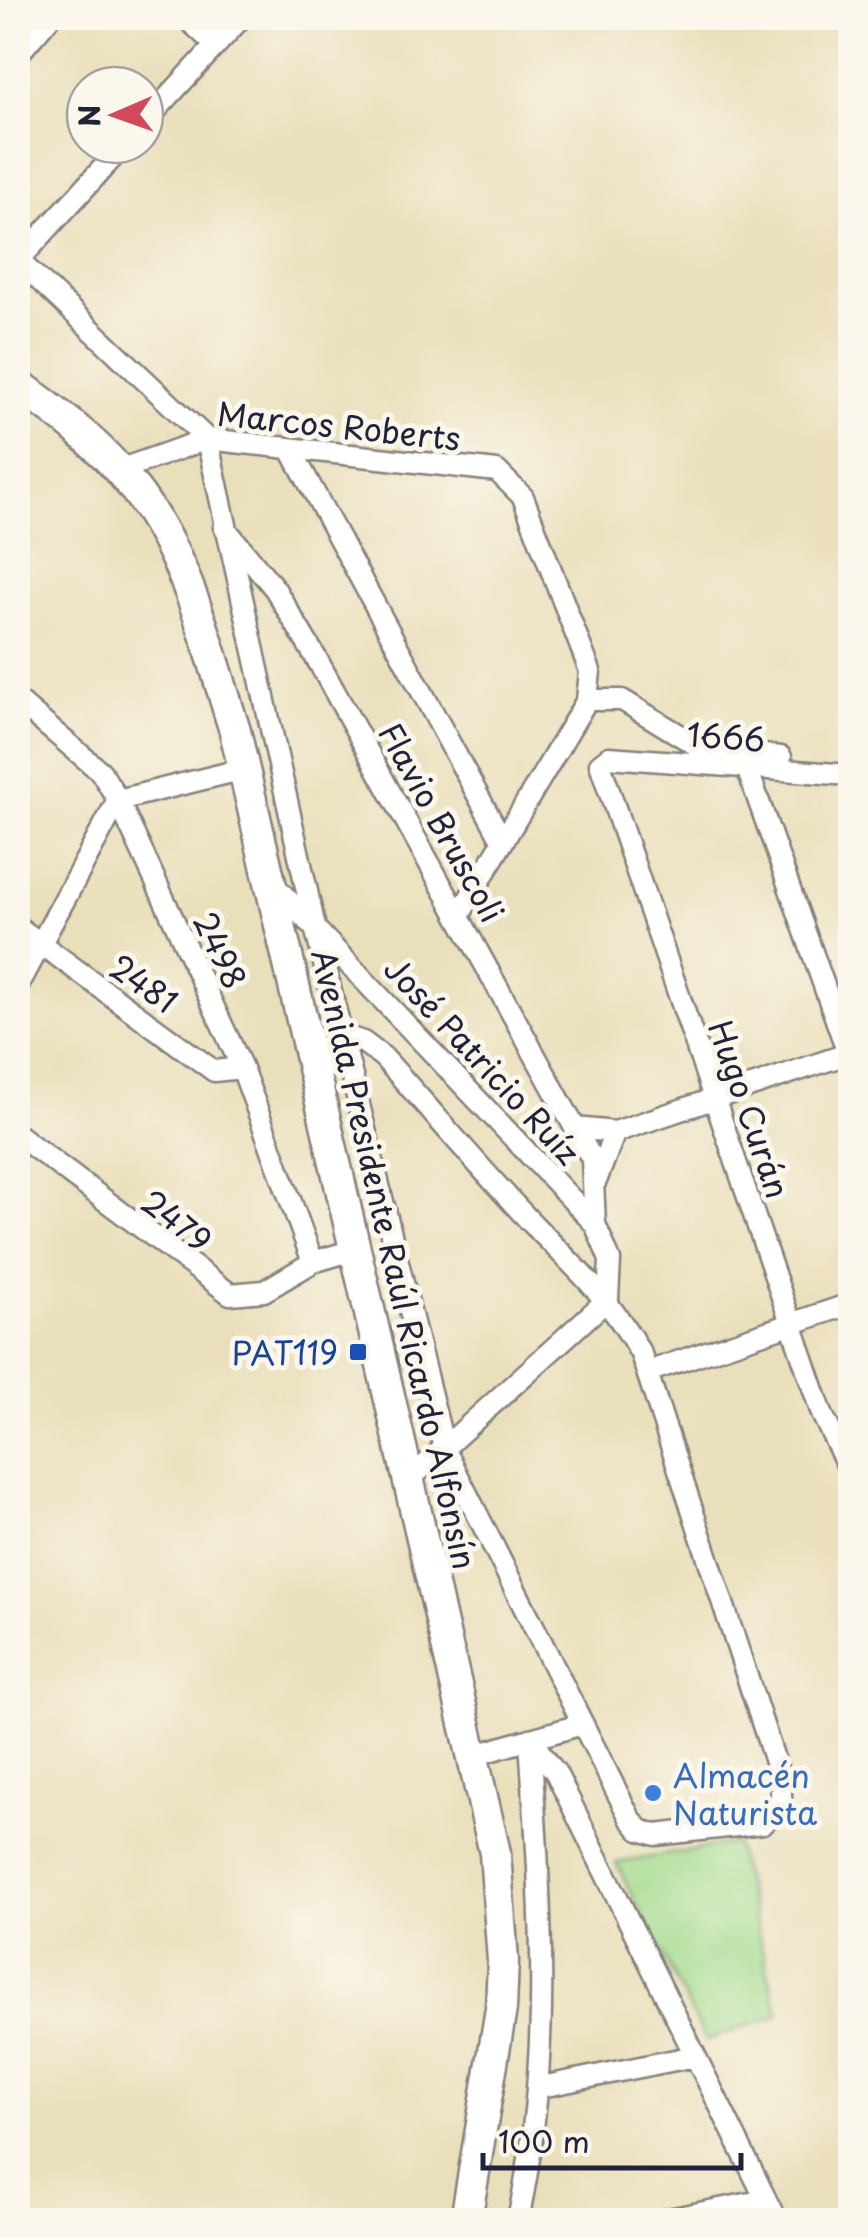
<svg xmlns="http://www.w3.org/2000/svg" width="868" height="2238" viewBox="0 0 868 2238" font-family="'Playpen Sans',sans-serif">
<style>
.green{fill:#a2da8c;stroke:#627e64;stroke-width:2.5}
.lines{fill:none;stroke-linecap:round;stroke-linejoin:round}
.minor-casing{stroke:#86807b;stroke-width:25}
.primary-casing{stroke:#86807b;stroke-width:35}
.minor{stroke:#fff;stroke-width:20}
.primary{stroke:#fff;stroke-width:30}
.transit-dot{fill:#1a4fb4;stroke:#fbf7ec;stroke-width:4}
.shop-dot{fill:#3f7fe0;stroke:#fbf7ec;stroke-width:4}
.labels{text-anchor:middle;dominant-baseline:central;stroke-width:10;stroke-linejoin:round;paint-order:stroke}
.street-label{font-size:32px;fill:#22223b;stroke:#fbf7ec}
.transit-label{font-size:32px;fill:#164399;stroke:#fbf7ec;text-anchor:end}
.shop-label{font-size:32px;fill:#366cbe;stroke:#fbf7ec;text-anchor:start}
</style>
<rect width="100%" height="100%" fill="#fbf7ec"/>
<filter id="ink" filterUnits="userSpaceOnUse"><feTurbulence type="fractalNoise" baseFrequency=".01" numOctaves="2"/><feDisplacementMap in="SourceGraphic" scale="20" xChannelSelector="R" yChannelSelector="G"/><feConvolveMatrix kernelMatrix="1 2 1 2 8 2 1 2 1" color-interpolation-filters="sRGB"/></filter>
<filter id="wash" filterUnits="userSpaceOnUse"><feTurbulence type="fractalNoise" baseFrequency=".0048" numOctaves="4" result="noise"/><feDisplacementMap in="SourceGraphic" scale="40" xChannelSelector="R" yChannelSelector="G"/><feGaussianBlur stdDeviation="2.25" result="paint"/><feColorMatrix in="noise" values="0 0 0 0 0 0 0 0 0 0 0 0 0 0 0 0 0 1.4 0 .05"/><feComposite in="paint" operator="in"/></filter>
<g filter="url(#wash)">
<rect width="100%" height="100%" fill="#eadfbb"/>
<path class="green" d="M735,1843L779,2015L706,2041L616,1863Z"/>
</g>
<g filter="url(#ink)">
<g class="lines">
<defs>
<path id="minor" d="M186,18L216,45
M18,54L49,18
M145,122L241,18
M18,260L207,439
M18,261L124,145
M207,439L314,923L444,1448L630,1818L640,1830L656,1835L763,1823L781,1807V1780L641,1354C610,1297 571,1264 527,1218C478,1166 431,1110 383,1057L363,1042L345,1036L317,1078
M290,448L501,838
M119,470L207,439L497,471L523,497L590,671L587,700L460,914
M224,527L275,589L319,663L592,1159L595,1224
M587,700H622L701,748L781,757
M18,701L101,772L118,800L242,1068L313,1262
M747,768L850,1059
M850,775L609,757L600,764L822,1414L850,1471
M272,883L595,1224L610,1260L608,1299
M18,927L214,1071L242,1068
M18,986L118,800L244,769
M575,1128L615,1132L596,1181
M615,1132L850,1053
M18,1135L230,1294L264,1291L313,1262L357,1249
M659,1368L850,1304
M411,1478L608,1299
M530,1739L556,1773L776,2220
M475,1755L583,1724
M541,2087L695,2056
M518,2220C553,2057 541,1906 530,1741
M663,2220L766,2200"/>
<path id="primary" d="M18,384C53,410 88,435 117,468C184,540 206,640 235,731L495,1853L503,1961L501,2009L466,2220"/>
</defs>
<use href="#minor" class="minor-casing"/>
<use href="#primary" class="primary-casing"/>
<use href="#minor" class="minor"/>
<use href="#primary" class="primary"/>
</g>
</g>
<rect class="transit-dot" x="348" y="1342" width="20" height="20" rx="5"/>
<circle class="shop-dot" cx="653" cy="1793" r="10"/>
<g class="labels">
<g class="street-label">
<text transform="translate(339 425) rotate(6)">Marcos Roberts</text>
<text transform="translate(726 736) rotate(4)">1666</text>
<text transform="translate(442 822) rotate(61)">Flavio Bruscoli</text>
<text transform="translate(221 950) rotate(65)">2498</text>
<text transform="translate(144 983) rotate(36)">2481</text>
<text transform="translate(483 1060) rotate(47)">José Patricio Ruíz</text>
<text transform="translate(750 1109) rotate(71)">Hugo Curán</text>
<text transform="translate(177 1220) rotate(38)">2479</text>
<text transform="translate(395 1259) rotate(77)">Avenida Presidente Raúl Ricardo Alfonsín</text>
</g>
<g class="transit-label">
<text x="338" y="1352">PAT119</text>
</g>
<g class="shop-label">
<text x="673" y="1775">Almacén<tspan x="673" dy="37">Naturista</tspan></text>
</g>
</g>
<rect width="868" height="2238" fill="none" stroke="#fbf7ec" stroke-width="60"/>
<g transform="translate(115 115) rotate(268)"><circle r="48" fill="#fbf7ec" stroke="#a4a2a5" stroke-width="2.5"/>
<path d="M0-8L18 38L0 25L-18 38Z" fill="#d1495b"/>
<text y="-15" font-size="28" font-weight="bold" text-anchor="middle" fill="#22223b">N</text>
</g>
<path d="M483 2153v15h258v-15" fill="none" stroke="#22223b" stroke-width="5"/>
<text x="498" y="2153" font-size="30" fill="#22223b" stroke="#fbf7ec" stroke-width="8" paint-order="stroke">100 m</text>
</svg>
